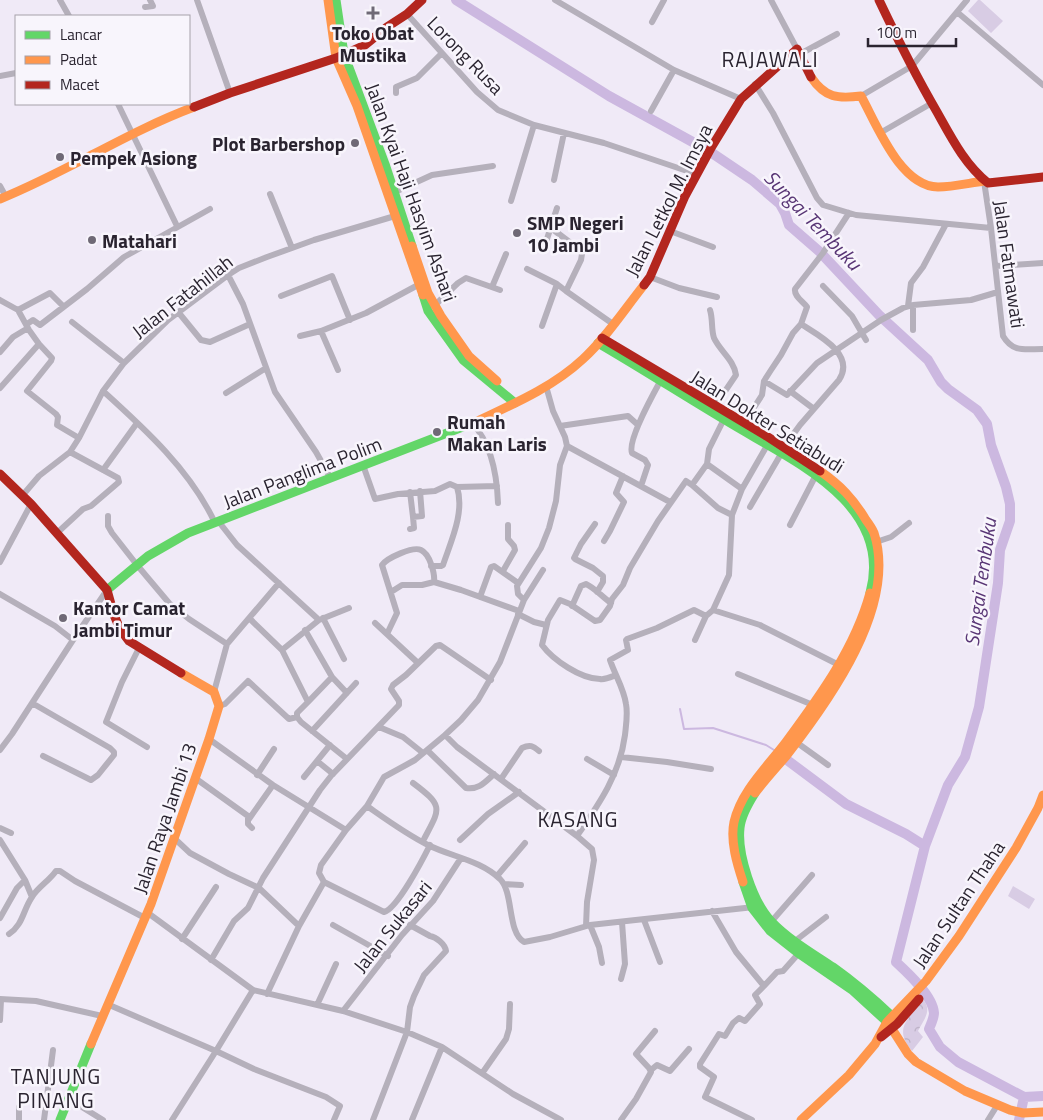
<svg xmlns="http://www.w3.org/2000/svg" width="1043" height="1120" viewBox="0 0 1043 1120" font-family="'Titillium Web',sans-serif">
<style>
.green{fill:#d8cce4}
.park{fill:url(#park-crowns)}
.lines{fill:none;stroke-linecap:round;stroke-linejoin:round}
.stream{stroke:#ccb8e0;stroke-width:2}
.river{stroke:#ccb8e0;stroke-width:10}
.street{stroke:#b5b0bb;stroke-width:6}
.fast{stroke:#63d668;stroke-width:9}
.slow{stroke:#ff974d;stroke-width:9}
.jam{stroke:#b3261e;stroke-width:9}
.poi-dot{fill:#6f6976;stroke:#f8f5fc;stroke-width:2}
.labels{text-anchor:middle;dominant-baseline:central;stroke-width:5;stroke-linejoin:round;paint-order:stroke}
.poi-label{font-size:19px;font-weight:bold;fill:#2a2430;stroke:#f8f5fc;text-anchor:start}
.street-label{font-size:19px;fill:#2a2430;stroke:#f8f5fc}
.water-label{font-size:20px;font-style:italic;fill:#583575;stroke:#f8f5fc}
.quarter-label{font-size:21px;letter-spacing:1px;fill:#2a2430;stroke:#f8f5fc}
</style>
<defs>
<pattern id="park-crowns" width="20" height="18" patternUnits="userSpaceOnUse" patternTransform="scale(1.25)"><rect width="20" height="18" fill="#d8cce4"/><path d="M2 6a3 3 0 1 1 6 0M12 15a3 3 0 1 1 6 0" fill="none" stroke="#baafc4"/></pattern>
</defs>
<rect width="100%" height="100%" fill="#f0eaf7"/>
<path class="green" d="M978,0H980L1003,21L991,33L968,11Z
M1013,886L1035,899L1029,909L1008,896Z"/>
<path class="park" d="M923,1000C933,1010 923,1021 918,1031L923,1037L912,1051C893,1028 908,1020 923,1000Z"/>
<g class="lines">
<path class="stream" d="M680,709L684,729L713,728L766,745L774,750"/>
<path class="river" d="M456,0L609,96L709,151L752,180L780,204L785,213L789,225L820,252L879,315L928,360L941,382L948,389L977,410L987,424L991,445L1006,487L1010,504V521L1000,550L998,583L979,707L965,757L948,785L925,846L896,962C908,973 933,996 934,1013C934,1018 931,1024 929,1029L940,1047L958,1062L1024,1097L1043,1096
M787,760L846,804L906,834L925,846
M1019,1120L1024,1097"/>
<path class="street" d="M60,0L69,16
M197,0L230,93
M555,0L674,70L741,99
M771,0L797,49
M145,7L153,6L150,0
M957,12L1043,85
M407,14L477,92L498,110L534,125L604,143L696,174
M652,22L664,0
M800,54L837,34
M0,76L16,73
M755,84L773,113L817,198L823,205L856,215L991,228
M396,93V87L417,78L442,53
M861,96L912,66L967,0
M118,104L177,226
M651,111L674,70
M880,133L932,103
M554,180L564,133
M984,181L991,228L1003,336C1013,353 1025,349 1043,349
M0,186L6,197
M395,192L432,175L493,166
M270,194L292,248
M511,201L534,125
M551,228L580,250L582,254L581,260L566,291L613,324
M670,231L713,247
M545,245L557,208
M996,266L1043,263
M527,269L557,284L566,291
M228,275L243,304L275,392L316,452L330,477
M650,277L679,288L717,297
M823,286L852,316L866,340
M492,287L506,254
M281,296L332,276L350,320
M0,300L18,310L29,330L39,344L0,388
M913,305V330
M434,306L458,283L466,278L500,290
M908,306L911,283L923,267L946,224
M18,310L50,293L63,306
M710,310C713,319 711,329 714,338C720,351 734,360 736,375L715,406
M179,313L201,340L210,342L250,324
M72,322L124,363
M27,324L33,320L40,325L87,289L124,257L210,209
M542,326L557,284
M300,336L321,331
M39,344L52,358L51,361L27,391L56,414L58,417L57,425L79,438
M0,352L13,337L28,328
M338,370L321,331L366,313L418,285
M764,381L787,395L817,363L881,320L903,308L913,305L971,300L998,292
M103,391C145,429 191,471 215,523
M790,391L814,409
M226,393L266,368
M472,423C492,444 497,475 498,503
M744,423L762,395L764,381L771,370L781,355L793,333L801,324L807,307C803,301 794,297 795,289L823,253L849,213
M560,426L628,416L638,425
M567,446L670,502
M784,447L800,425L839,380C856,354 818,335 801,324
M707,464L709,449L724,419
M363,465L375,499L398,494L435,491L450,484L457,487C465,512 451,541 443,565L441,566H431
M103,470L137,423
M692,485L718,508L732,515
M641,486L648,465L645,460L632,453C627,440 655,391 662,378
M457,487L497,486
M410,492L413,517L422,516L420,491
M22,496L39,476L70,452L79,438L103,391L124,363L168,320L228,275L239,268L267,257L314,240L395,216
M750,507L781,454
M108,516V526L112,533L137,565L169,603L189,619L227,644L279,583
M219,522L237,545L319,620
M595,524L581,544L574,558L575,559L593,568L603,576V582L597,592
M790,525L817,473
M410,529L414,528L413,517
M57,533L83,509L91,506L119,482L118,478L70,452
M604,541L610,531L624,502L616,493L623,476
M873,543L891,537L909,523
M0,562L31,504
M503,571L515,550L514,546L508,539V525
M391,592L402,585H422L434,582L461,590L519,611
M0,594L55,626L73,640
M480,597L491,567L494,566L518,583
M524,600L543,570
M572,606L581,586L586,584C595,588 602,597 611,603
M713,610L729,575L732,515L742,489L769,442
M518,614L534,622L546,625
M249,618L282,650L308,702L297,713V717L301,722L347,759
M323,618L344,659
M375,623L418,663
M305,630L332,677L347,693
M387,634L397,613L382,565C387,558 413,546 421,550C430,554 435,574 434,582
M695,640L706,616
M139,648L122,682L106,722L147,747
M282,650L319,620L349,608
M738,674L813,705
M616,675C611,677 605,680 600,679C581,679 553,660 542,645L548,620L560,600L570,604L595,621L600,620L610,606L612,599L623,585L630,568L658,521L686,481L692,485L707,464L742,489
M214,692L227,644
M308,702L332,677
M32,703L110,748L114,752V755L98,775L91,780L43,756
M219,706L225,704L248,681L289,719L297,717
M379,727L403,737L423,753
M312,731L356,683
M445,735L457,747L577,836L592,849L594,860L587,902L586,926
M209,739L273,785L346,830
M796,742L828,765
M0,750L12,734L73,640L107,590
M427,750L466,788C479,790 485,782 494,774
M621,757L667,762L711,769
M587,759L614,775
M317,761L333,774
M257,775L274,749
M304,777L330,745
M195,778L248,816V824L252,828
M501,779L522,748C530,744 533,746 539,751
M413,783C445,807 440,808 423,841
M367,806C387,820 406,834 428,845C452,857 480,860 500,879C514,893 507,932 524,942L550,937L590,925L754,907
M249,819L273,785
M0,828L11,833
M577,836C599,804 620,774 625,735C626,725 628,714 626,704C624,689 615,675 610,660L628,650L626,640L627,639L657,628L694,610L706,616L713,610L760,625L839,665
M174,838L190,853L229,874L259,888L299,926
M0,840L25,880L32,897
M460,840L488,814L519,792
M430,845C423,859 397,909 384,912L324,882L319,873L321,865L346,830L367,806L384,777L415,760L445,735L461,720L478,700L500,662L524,600L518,594L517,586L541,548L549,528L556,501L560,465L567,446L565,437L553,411L546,386
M497,876L525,843
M505,884L521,885
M712,911L736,952L764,986L755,995L760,1004L745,1021L739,1018L733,1023L725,1036L719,1034L700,1064V1067L714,1077L705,1097L752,1120
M148,913L253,990L343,1011L407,1032L442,1047L513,1094L561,1120
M0,918L17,888L25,880
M644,920L660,962
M771,922L812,875
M333,925L388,956
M590,925L599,947L602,963
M9,934C23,925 23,910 32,897C38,887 49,881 56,871H60L75,881L145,918
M182,939L216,887
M795,941L826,917
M211,960L234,921L248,908L263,878L320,790L331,776L399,705V701L391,689L393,685L406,675L436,646L440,645L491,680
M621,979L625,964L622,922
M764,986L777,972L783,971L799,953
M253,990L216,1051L254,1069L326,1097L340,1106L334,1120
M267,994L299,926L324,882
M0,999L36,1001L102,1016
M107,1004L216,1051L172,1120
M317,1005L336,964
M343,1011L402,935L433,901L461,858
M0,1020L1,1000
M651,1070L657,1065L670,1071L689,1049
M483,1072L506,1039L509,1029L510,1004
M69,1099L103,1120
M19,1120V1107
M44,1120L53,1050
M373,1120L407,1032L410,1007L414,996L424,975L446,951C445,944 436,937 430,936L410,925
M412,1120L442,1047
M621,1120L636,1099L651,1072L649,1068L636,1054L655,1031
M988,1120L998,1104"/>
<path class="fast" d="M336,0L344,54L385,164L412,246
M423,295L428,311L463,360L515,403
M598,343C641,368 683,395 725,420C786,458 895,501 870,593
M107,590L148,556L188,533L473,423
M755,793C748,804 741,816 740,828C737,854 753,902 771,921C788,939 812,953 833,967C854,982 873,998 892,1016
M743,882L752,908L770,931L798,953L852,990L887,1022
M60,1120L91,1044"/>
<path class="slow" d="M328,0L336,58L357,106L423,295
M811,77C825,98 838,99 861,96C877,125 900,186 938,187C953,187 969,183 984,181
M0,199C67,172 127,132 194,107
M412,246L428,293L441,316L469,356L497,381
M473,423C511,405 552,388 583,359C606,338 624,310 644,285
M755,793C765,780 776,768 787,755C829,701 898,606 874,533C872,528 869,524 866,520C853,498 840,485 820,471
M743,882C737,864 730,841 734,822C741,791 768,766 786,742C820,696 855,648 870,593
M892,1029L908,1054L916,1062L965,1091L1010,1110L1023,1113L1043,1112
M91,1044L151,904L209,739L219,706L214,692L181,673
M801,1120L849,1075L875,1044L887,1022L926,981L959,936L1016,848L1038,808L1043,795"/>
<path class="jam" d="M879,0C897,38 916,76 937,112C951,137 965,165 988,183L1043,177
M194,107L230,93L336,58L365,45L387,27L407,14L422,0
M644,285L650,277L685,196L711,148L741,99L797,49L811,77
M602,338L768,437L820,471
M0,474L31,504L107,590L114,615L120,629L129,641L181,673
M881,1037L897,1024L919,999"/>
</g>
<g class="poi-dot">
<path d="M370.5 5.5h5v5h5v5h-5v5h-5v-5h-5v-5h5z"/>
<circle cx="355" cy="143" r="5"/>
<circle cx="60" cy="157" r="5"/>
<circle cx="517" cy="233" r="5"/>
<circle cx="92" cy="240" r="5"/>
<circle cx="437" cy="432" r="5"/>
<circle cx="63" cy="618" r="5"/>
</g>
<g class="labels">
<g class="poi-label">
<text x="373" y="32" text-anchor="middle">Toko Obat<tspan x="373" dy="22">Mustika</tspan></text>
<text x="345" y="143" text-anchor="end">Plot Barbershop</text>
<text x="70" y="157">Pempek Asiong</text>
<text x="527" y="222">SMP Negeri<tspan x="527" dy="22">10 Jambi</tspan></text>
<text x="102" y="240">Matahari</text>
<text x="447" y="421">Rumah<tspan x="447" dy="22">Makan Laris</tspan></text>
<text x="73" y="607">Kantor Camat<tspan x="73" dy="22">Jambi Timur</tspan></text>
</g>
<g class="street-label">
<text transform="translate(466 55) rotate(46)">Lorong Rusa</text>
<text transform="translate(412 192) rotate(70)">Jalan Kyai Haji Hasyim Ashari</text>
<text transform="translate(668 200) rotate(-63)">Jalan Letkol M. Imsya</text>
<text transform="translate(1010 264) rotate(82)">Jalan Fatmawati</text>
<text transform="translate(182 296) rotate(-38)">Jalan Fatahillah</text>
<text transform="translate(768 421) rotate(32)">Jalan Dokter Setiabudi</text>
<text transform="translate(302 472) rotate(-21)">Jalan Panglima Polim</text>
<text transform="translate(164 818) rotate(-71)">Jalan Raya Jambi 13</text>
<text transform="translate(958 904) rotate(-56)">Jalan Sultan Thaha</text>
<text transform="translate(392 926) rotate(-51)">Jalan Sukasari</text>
</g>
<g class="water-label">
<text transform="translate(813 220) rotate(46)">Sungai Tembuku</text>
<text transform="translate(980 582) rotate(-82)">Sungai Tembuku</text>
</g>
<g class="quarter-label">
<text x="770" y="59">RAJAWALI</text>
<text x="578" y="819">KASANG</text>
<text x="56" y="1076">TANJUNG<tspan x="56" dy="24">PINANG</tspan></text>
</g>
</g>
<rect x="15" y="15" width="175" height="90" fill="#f8f5fc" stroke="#a6a1aa"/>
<rect x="25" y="31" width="25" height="8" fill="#63d668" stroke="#a6a1aa"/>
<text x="60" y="40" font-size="15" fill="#2a2430">Lancar</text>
<rect x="25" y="56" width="25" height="8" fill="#ff974d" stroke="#a6a1aa"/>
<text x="60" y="65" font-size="15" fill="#2a2430">Padat</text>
<rect x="25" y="81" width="25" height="8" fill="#b3261e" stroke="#a6a1aa"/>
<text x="60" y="90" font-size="15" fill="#2a2430">Macet</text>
<path d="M868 38v8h88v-8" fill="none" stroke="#2a2430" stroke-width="2.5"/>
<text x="876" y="38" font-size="15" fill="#2a2430" stroke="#f8f5fc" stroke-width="4" paint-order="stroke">100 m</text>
</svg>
